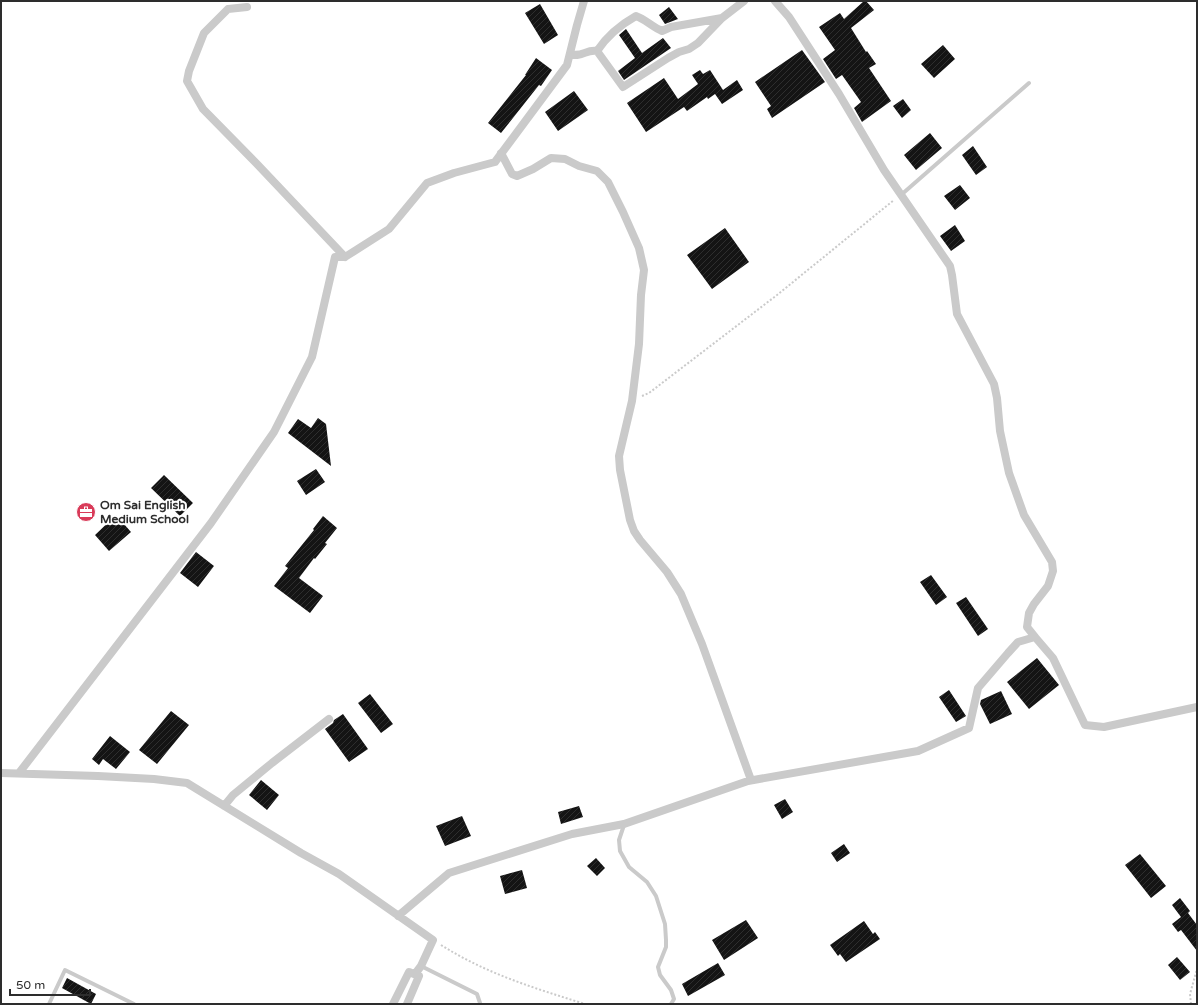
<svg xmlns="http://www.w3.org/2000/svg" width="1198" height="1005" viewBox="0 0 1198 1005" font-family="'Varela Round',sans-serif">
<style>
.building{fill:url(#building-hatch)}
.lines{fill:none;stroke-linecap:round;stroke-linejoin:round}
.path{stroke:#cacaca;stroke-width:2;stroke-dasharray:2 2;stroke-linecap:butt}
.lane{stroke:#cacaca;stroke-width:4}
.street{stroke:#cacaca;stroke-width:8}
.labels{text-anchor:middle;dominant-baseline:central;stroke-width:4;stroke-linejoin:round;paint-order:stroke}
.poi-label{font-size:12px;font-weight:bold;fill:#2d2d2d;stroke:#fff;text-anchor:start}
</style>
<defs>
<pattern id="building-hatch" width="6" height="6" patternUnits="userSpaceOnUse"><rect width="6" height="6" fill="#141414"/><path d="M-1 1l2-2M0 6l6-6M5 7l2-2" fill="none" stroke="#2e2e2e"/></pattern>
</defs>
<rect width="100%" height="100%" fill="#fff"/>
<path class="building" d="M864,1H866L874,10L851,28L866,52L867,51L876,64L869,68L891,101L862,122L854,108L861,102L842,75L836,79L823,59L835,50L819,27L840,13L844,19Z
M540,4L558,35L544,44L525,13Z
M669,7L678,19L665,24L659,15Z
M626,29L642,53L663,38L671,48L624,80L618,71L635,58L619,35Z
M943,45L955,59L934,78L921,64Z
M802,50L825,82L772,118L767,109L771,106L755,82Z
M536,58L552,70L541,86L539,85L501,133L488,123L526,75H525Z
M700,70L703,74L710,70L723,90L737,80L743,90L722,104L715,94L708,99L707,97L687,111L684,107L646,132L627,103L664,78L678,99L698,84L692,75Z
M574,91L588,110L558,131L545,112Z
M903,99L911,110L902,118L893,106Z
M930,133L942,148L916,170L904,155Z
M973,146L987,167L976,175L962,155Z
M960,185L970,198L955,210L944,196Z
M955,225L965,241L951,251L940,236Z
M725,228L749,262L712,289L687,255Z
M318,418L326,424L331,466L288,433L298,419L311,428Z
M316,469L325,482L306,495L297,481Z
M164,475L193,503L180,516L151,488Z
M116,515L131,532L109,551L95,535Z
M323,516L337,528L325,543L327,544L315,559L314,558L299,578L323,596L310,613L274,586L288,568L285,566L314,530L313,529Z
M196,552L214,566L198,587L180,573Z
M931,575L947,597L936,605L920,582Z
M966,597L988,629L978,636L956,603Z
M1037,658L1059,685L1029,709L1007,682Z
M949,690L966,716L956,722L939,697Z
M1001,691L1012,714L990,724L980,704L981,700Z
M370,694L393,724L381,733L358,703Z
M171,711L189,725L157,764L139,750Z
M343,714L368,749L349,762L325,729L333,723L334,720Z
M110,736L130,752L116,769L103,759L99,765L92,759Z
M261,780L279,795L267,810L249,795Z
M785,799L793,812L782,819L774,805Z
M579,806L583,817L561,824L558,812Z
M462,816L471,836L445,846L436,826Z
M844,844L850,853L837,862L831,853Z
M1140,854L1166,886L1151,898L1125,865Z
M596,858L605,868L597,876L587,866Z
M522,870L527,888L505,894L500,876Z
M1180,898L1190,911L1188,913L1197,925V951L1181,930L1178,932L1172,924L1181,917L1172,905Z
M746,920L758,938L724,960L712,940Z
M864,921L873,934L875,932L880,939L846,962L840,954L838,956L830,945Z
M1177,957L1190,972L1180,980L1168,965Z
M718,963L725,975L688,996L682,984Z
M67,978L96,994L91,1004L62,988Z"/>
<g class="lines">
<path class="path" d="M642,396L649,393L777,295L894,200
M441,945C487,974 534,988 585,1004
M1191,1004L1190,994L1197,969"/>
<path class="lane" d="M901,195L1029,83
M624,825L619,840L620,851L629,867L647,882L656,896L665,924L666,940V947L658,967L660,975L671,990L674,999L671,1004
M421,966L477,994L480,1003V1004
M49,1004L65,970L134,1004"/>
<path class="street" d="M775,1L789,17L839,94L884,170L950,266L952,275L957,314L994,384L997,398L1000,431L1009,473L1024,515L1052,562L1053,571L1048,586L1034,604L1029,613L1027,627L1035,637
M247,7L228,9L204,33L189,71L187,81L203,109L257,164L345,257
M597,51C607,36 620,25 636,16C645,19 652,27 662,31L671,27L722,18
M570,54C582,58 586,49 597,51L623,87L668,58L679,52L689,49L698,43L722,18L744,1
M501,153L512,174L517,176L533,169L551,158L565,159L579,166L597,171L608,182L623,212L639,248L644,270L641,295L639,344L632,401L619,456L620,470L630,520L634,531L640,540L667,572L681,594L702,644L751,780
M1,773L98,776L154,779L187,783L301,853L339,874L433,940L421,966L415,974
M19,773L211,523L274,432L312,357L335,257H345L389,229L427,183L454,173L495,162L567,65L577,25L584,1
M224,806L233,795L272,763L329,719
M398,916L449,873L572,834L624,824L748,781L918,751L969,728L978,688L1008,653L1018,642L1035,637L1053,658L1085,725L1104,727L1197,707
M393,1004L409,972L419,976L407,1004"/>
</g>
<defs>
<symbol id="office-disc" viewBox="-11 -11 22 22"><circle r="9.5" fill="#d93b59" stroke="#fff"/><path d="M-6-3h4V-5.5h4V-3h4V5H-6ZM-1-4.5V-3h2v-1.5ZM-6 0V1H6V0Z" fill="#fff"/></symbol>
</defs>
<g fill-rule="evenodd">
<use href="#office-disc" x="75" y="501" width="22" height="22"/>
</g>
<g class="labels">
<g class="poi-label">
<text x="100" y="505">Om Sai English<tspan x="100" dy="14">Medium School</tspan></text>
</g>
</g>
<rect width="1198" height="1005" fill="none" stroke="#2d2d2d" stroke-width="4"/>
<path d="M10 989v6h80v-6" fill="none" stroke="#2d2d2d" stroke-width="2"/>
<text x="16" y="989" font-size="12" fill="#2d2d2d" stroke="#ffffff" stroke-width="3" paint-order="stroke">50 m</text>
</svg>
